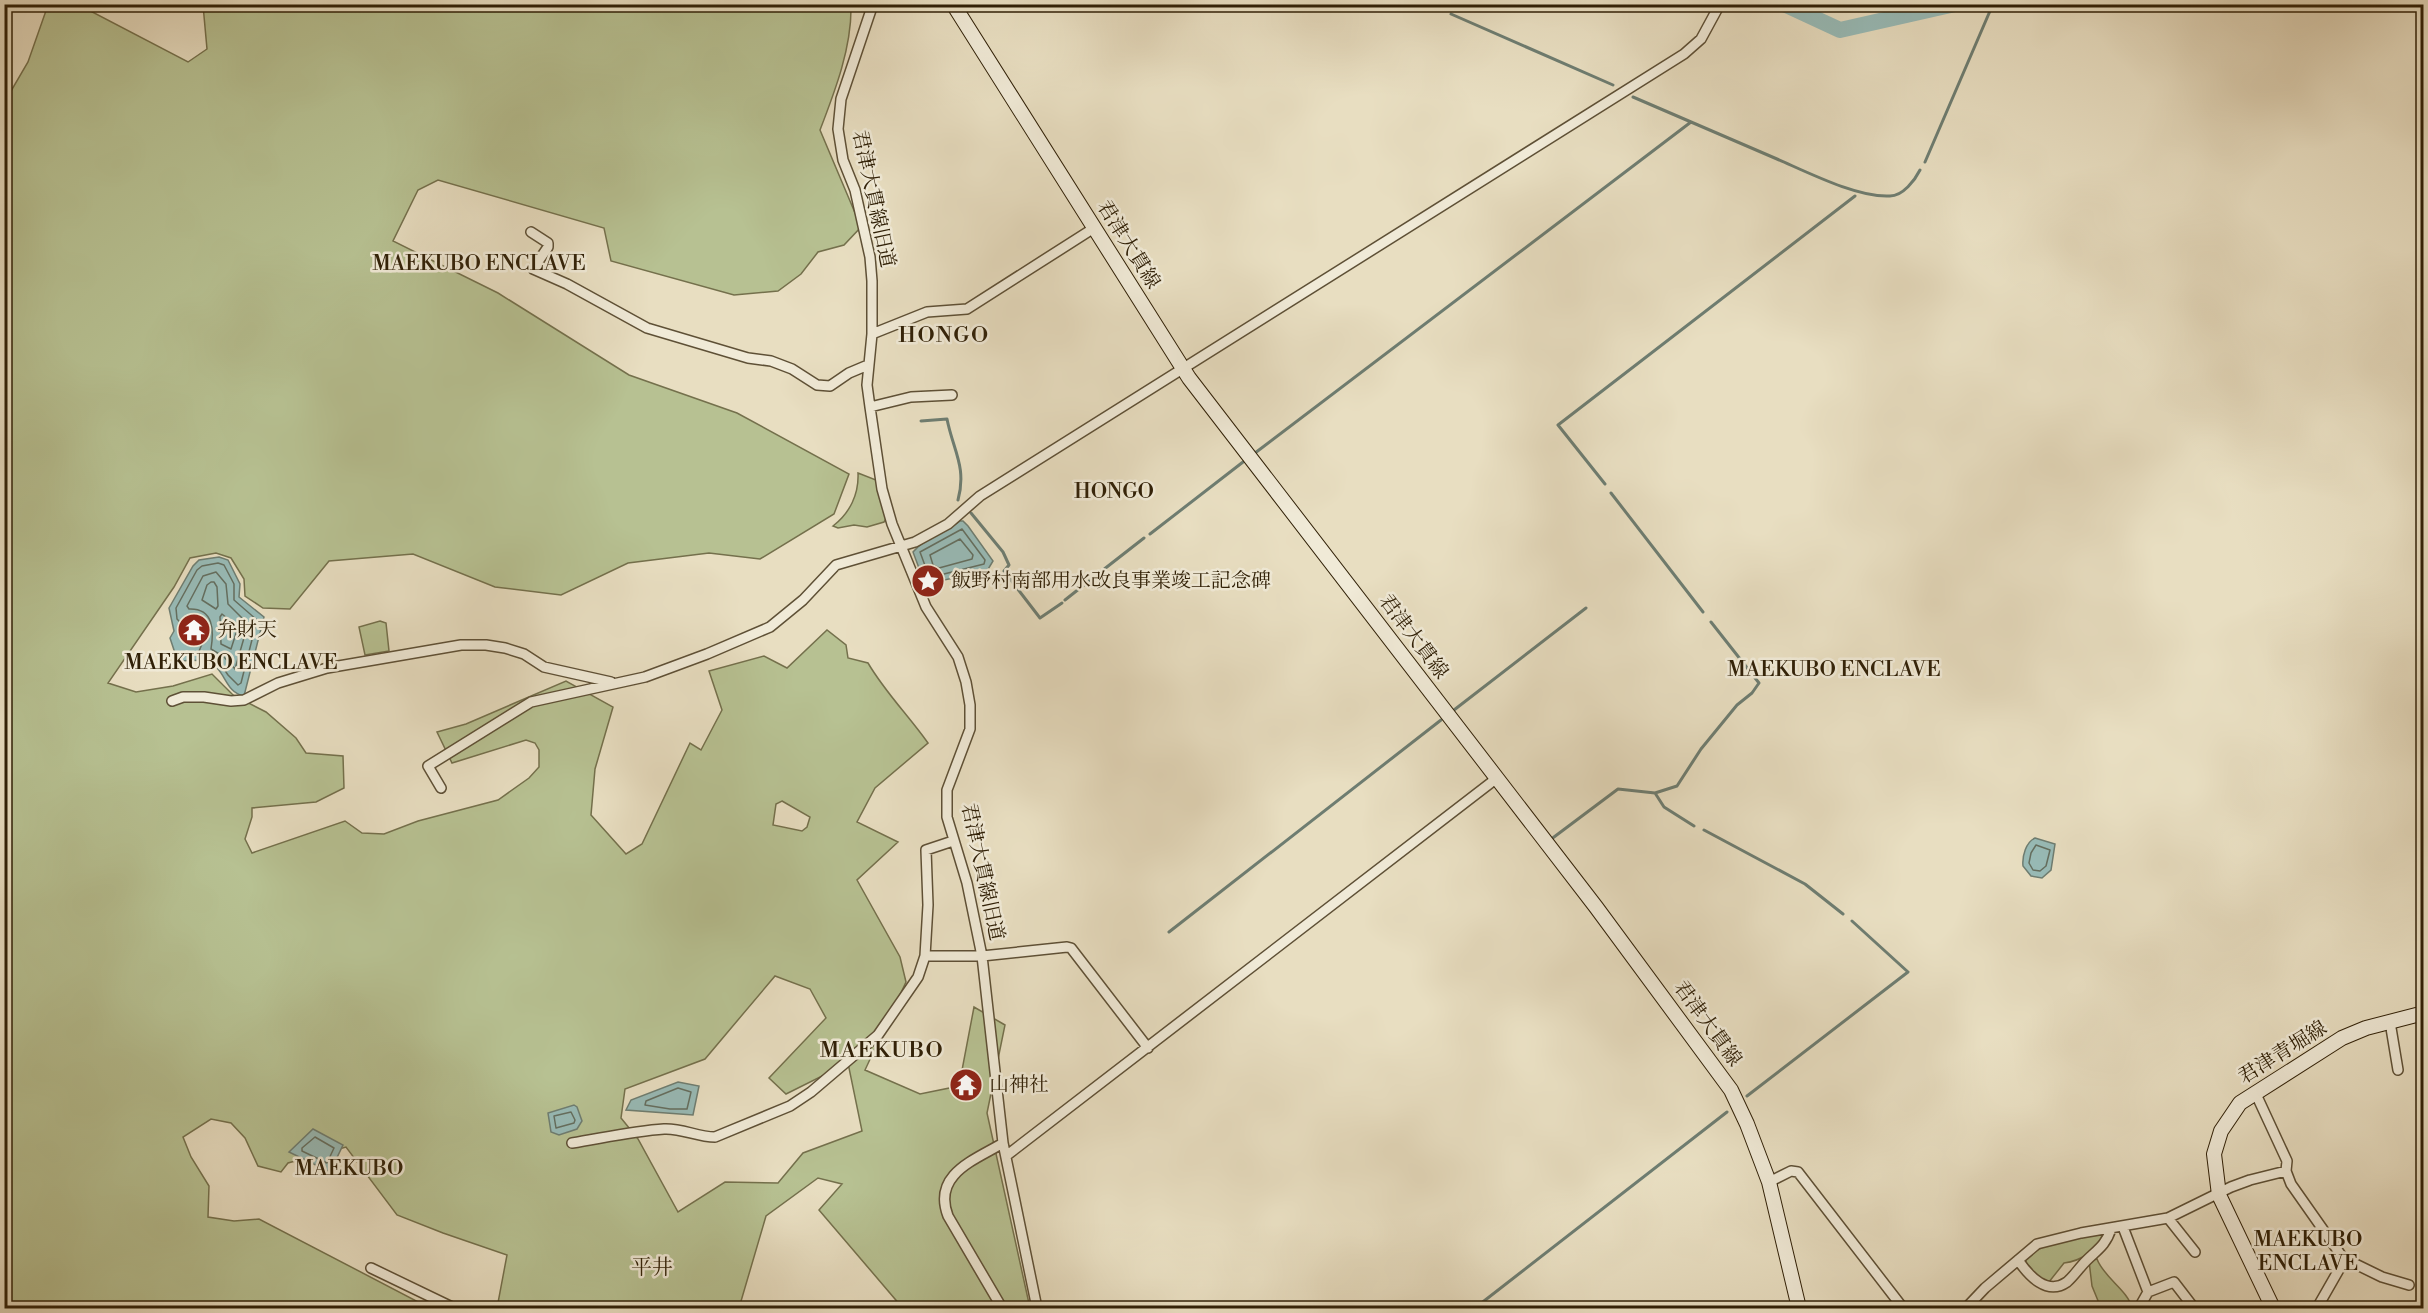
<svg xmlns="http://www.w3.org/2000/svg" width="2428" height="1313" viewBox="0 0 2428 1313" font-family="'Libre Bodoni','Noto Serif JP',serif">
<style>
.green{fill:#b7c192;stroke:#74704c;stroke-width:1.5;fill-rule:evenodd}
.water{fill:#98bbb7;stroke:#6e7d71;stroke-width:1.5;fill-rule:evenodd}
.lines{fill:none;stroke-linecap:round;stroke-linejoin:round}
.shore{stroke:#646e5f;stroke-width:1.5}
.stream{stroke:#6e7d71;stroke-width:3}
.river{stroke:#98bbb7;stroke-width:16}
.street-casing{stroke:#5e5036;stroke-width:12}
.secondary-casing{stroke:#302007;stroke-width:16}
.street{stroke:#f0ead7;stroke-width:9}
.secondary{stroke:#f0ead7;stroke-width:14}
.labels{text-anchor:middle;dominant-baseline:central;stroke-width:5;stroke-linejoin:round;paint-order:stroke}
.street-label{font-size:20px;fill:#302007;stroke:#f0ead7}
.poi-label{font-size:20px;fill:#302007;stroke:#f0ead7;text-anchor:start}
.neighbourhood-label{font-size:21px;fill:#302007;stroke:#f0ead7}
.quarter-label{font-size:22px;letter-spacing:1.5px;fill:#302007;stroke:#f0ead7}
</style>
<rect width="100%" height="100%" fill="#e8dec1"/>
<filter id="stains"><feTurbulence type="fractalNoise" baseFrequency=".00333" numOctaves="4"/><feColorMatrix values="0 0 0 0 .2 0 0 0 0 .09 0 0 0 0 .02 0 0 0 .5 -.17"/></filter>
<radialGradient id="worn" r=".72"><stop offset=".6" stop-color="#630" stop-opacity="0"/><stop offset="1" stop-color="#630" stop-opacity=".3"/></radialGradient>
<path class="green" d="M48,5H79L188,62L207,49L203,5H851C852,47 835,91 820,130L861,227L844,245L818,252L801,274L778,291L734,295L611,261L604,228L438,180L418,190L393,241L498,293L629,375L737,413L849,474L834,514L760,559L709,553L628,563L561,595L495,587L413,554L329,561L290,609L263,608L245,596L244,579L231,558L216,553L190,558L174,587L108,683L136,692L173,686L212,674L233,695L266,712L296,738L306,753L343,756L344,788L316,802L252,808V817L245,839L252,853L345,821L362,833L384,834L418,821L498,800L529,778L539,767V750L535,743L526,740L452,763L437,732L466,724L566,681L613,707L595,769L591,815L626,854L642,844L690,743L701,750L722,710L709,671L764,656L787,668L827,630L846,645L848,658L868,663C885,692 908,715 928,743L875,788L857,822L898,842L857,880L900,957L906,982L865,1070L920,1094L959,1086L974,1007L1005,1025L987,1113L1030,1308H906L901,1306L819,1210L842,1184L818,1178L766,1216L739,1308H497L507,1255L443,1233L397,1215L346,1147L288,1163L281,1172L258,1166L245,1138L231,1123L211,1119L183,1137L191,1157L209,1186L208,1217L234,1221L259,1219L426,1306L425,1308H5L4,103L28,62ZM782,801L810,817L807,827L802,831L773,825L776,804ZM775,976L810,989L826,1018L769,1078L786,1094L848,1063L862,1131L803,1153L778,1183L725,1182L678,1212L638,1139L621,1118L625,1089L705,1059Z
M858,473L876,480L886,519L884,522L867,527L854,525L838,528L833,526C850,513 859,494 858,473Z
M380,621L386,623L389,651L365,655L359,627Z
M2101,1233L2106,1234C2100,1250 2080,1261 2064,1263L2049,1282C2036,1278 2029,1273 2025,1259C2050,1238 2071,1239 2101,1233Z
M2097,1259C2104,1278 2128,1290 2132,1308H2101L2092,1286L2089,1261Z"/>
<path class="water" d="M960,521H963L968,526L993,561L987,571L930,583L928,578L923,579L913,552C924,538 946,533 960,521Z
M219,557L228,560L240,584L239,597L264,617L244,696C228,693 226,677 217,668C208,659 188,659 178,662L170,638L174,631L169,608L193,566L199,560ZM194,622L199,627V640L195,645L189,642L187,625Z
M2035,838L2055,844L2051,870L2042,878L2031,876L2023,866C2022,856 2026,842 2035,838Z
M678,1082L699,1086L693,1115L626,1110L631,1100Z
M574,1105L577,1107L582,1121L577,1129L559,1135L551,1132L548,1113Z
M313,1129L343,1145L330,1172L289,1152Z"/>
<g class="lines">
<path class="shore" d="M962,529L985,560L984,564L936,576L927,571L920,552Z
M960,539L973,555L972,559L939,568L933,565L930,555Z
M218,563L224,565L234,584V600L257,620L241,683L238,685L228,675L220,663L198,654C202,642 215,623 194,616L180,622L177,619L176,608L197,570L202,566Z
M216,572L226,584L228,604L248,624L235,669L224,657L211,649C214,631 214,608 189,609L187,606L203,576Z
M211,582H214L217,587L218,606L216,609L202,600L207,585Z
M222,614L238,627L231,649L221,644L220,617Z
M2036,845L2050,850L2046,866L2040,871L2033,870L2029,863L2031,853Z
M678,1088L691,1092L687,1109H670L645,1105L646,1101Z
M571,1112L575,1120L574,1123L556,1128L554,1116Z
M315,1137L334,1148L327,1163L302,1151V1148Z"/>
<path class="stream" d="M1432,4L1440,8
M1451,14L1613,85
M1633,97C1681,118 1729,138 1777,159C1807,172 1858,198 1890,196C1903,196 1915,180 1920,170
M1925,162L1993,4
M921,421L947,419C953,450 967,467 958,500
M1255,453L1691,122
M1605,484L1558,425L1855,196
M1611,493L1703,612
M971,513L1003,552L1009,565L1004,571L1040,618L1062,603
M1150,534L1243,462
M1094,577L1144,538
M1065,600L1089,581
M1454,710L1586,608
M1694,826L1664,807L1655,793L1677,786L1701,749L1737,705L1752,693L1759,683L1711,622
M1704,830L1805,884L1843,914
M1550,840L1618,789L1655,793
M1169,932L1441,720
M1747,1096L1908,972L1852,921
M1475,1308L1727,1112"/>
<path class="river" d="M1784,4L1840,30L1955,4"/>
<defs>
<path id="street" d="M873,4L841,99L838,129L843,160L855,190L870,257L872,281V334L867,385L870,407L882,489L892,524L926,607L958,657L966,682L970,705V729L947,790V817L967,883L982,956L1003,1143L1037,1308
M531,232L548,243V247L533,269L567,284L647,328L748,358L771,361L792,369L817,385L830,386L849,373L868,365
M872,334L927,312L967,309L1094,228
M870,407L911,397L952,395
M172,701L183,697H204L231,701L244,700L278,683L327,668L461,645H486L505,648L524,654L544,667L611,682
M441,788L428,766L531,702L645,677L707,654L770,627L803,600L836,565L915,542L948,524L980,496L1684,54L1701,39L1720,4
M925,956H982L1067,947L1071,948L1148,1048
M2390,1022L2398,1070
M2255,1092L2287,1161L2286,1171L2291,1184L2343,1258L2382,1277L2409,1285
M572,1143C603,1138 634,1131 664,1129C682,1128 697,1137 715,1137L790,1106L811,1092L878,1035L918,977L925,956L928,905L926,850L953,841
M1006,1156L1497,778
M1769,1182L1791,1171L1798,1172L1903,1308
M2168,1218L2195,1252
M2123,1227L2148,1292L2139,1308
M2018,1260C2029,1276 2047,1296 2067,1282C2074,1276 2079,1268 2086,1261C2097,1250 2106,1245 2111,1229
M371,1268L454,1308
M2148,1292L2174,1282L2194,1308
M1002,1308L948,1216C932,1174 975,1160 1003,1143
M1966,1308L1985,1288L2037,1244L2081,1233L2168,1218L2231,1187L2250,1180L2286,1171
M2317,1308L2345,1259"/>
<path id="secondary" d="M953,4L1189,378L1596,907L1731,1090L1747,1124L1769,1182L1799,1308
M2273,1308L2219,1195L2214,1154L2221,1131L2240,1103L2342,1038L2366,1028L2424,1013"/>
</defs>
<use href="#street" class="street-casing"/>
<use href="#secondary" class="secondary-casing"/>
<use href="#street" class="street"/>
<use href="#secondary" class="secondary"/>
</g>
<defs>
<symbol id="sight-disc" viewBox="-11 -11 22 22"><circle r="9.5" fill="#8f2418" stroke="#f0ead7"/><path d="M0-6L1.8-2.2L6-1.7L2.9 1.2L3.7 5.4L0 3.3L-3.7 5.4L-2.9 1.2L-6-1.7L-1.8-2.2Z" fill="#fff"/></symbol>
<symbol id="temple-disc" viewBox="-11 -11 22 22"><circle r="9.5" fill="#8f2418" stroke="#f0ead7"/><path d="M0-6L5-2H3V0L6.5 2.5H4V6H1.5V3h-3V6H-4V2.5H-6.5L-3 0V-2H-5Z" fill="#fff"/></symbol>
</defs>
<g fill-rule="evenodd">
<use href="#sight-disc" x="909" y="562" width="38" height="38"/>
<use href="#temple-disc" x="175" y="611" width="38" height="38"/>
<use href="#temple-disc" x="947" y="1066" width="38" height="38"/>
</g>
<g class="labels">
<g class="street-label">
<text transform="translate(873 199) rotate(78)">君津大貫線旧道</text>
<text transform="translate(1128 245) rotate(58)">君津大貫線</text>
<text transform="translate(1413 637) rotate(53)">君津大貫線</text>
<text transform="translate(982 872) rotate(78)">君津大貫線旧道</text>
<text transform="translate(1707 1024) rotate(54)">君津大貫線</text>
<text transform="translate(2283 1053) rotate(-32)">君津青堀線</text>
</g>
<g class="poi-label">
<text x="951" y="581">飯野村南部用水改良事業竣工記念碑</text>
<text x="217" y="630">弁財天</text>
<text x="989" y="1085">山神社</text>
</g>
<g class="neighbourhood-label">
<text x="479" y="264">MAEKUBO ENCLAVE</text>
<text x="1114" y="492">HONGO</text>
<text x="231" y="663">MAEKUBO ENCLAVE</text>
<text x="1834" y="670">MAEKUBO ENCLAVE</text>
<text x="349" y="1169">MAEKUBO</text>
<text x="2308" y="1240">MAEKUBO<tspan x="2308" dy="24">ENCLAVE</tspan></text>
<text x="652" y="1268">平井</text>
</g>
<g class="quarter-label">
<text x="944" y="335">HONGO</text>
<text x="882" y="1050">MAEKUBO</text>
</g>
</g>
<rect width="2428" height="1313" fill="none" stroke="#e8dec1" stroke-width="24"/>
<rect x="6" y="6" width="2416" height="1301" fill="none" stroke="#302007" stroke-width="3"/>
<rect x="12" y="12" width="2404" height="1289" fill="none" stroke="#302007" stroke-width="1.5"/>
<rect width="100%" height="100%" filter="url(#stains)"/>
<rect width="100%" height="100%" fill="url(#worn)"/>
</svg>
